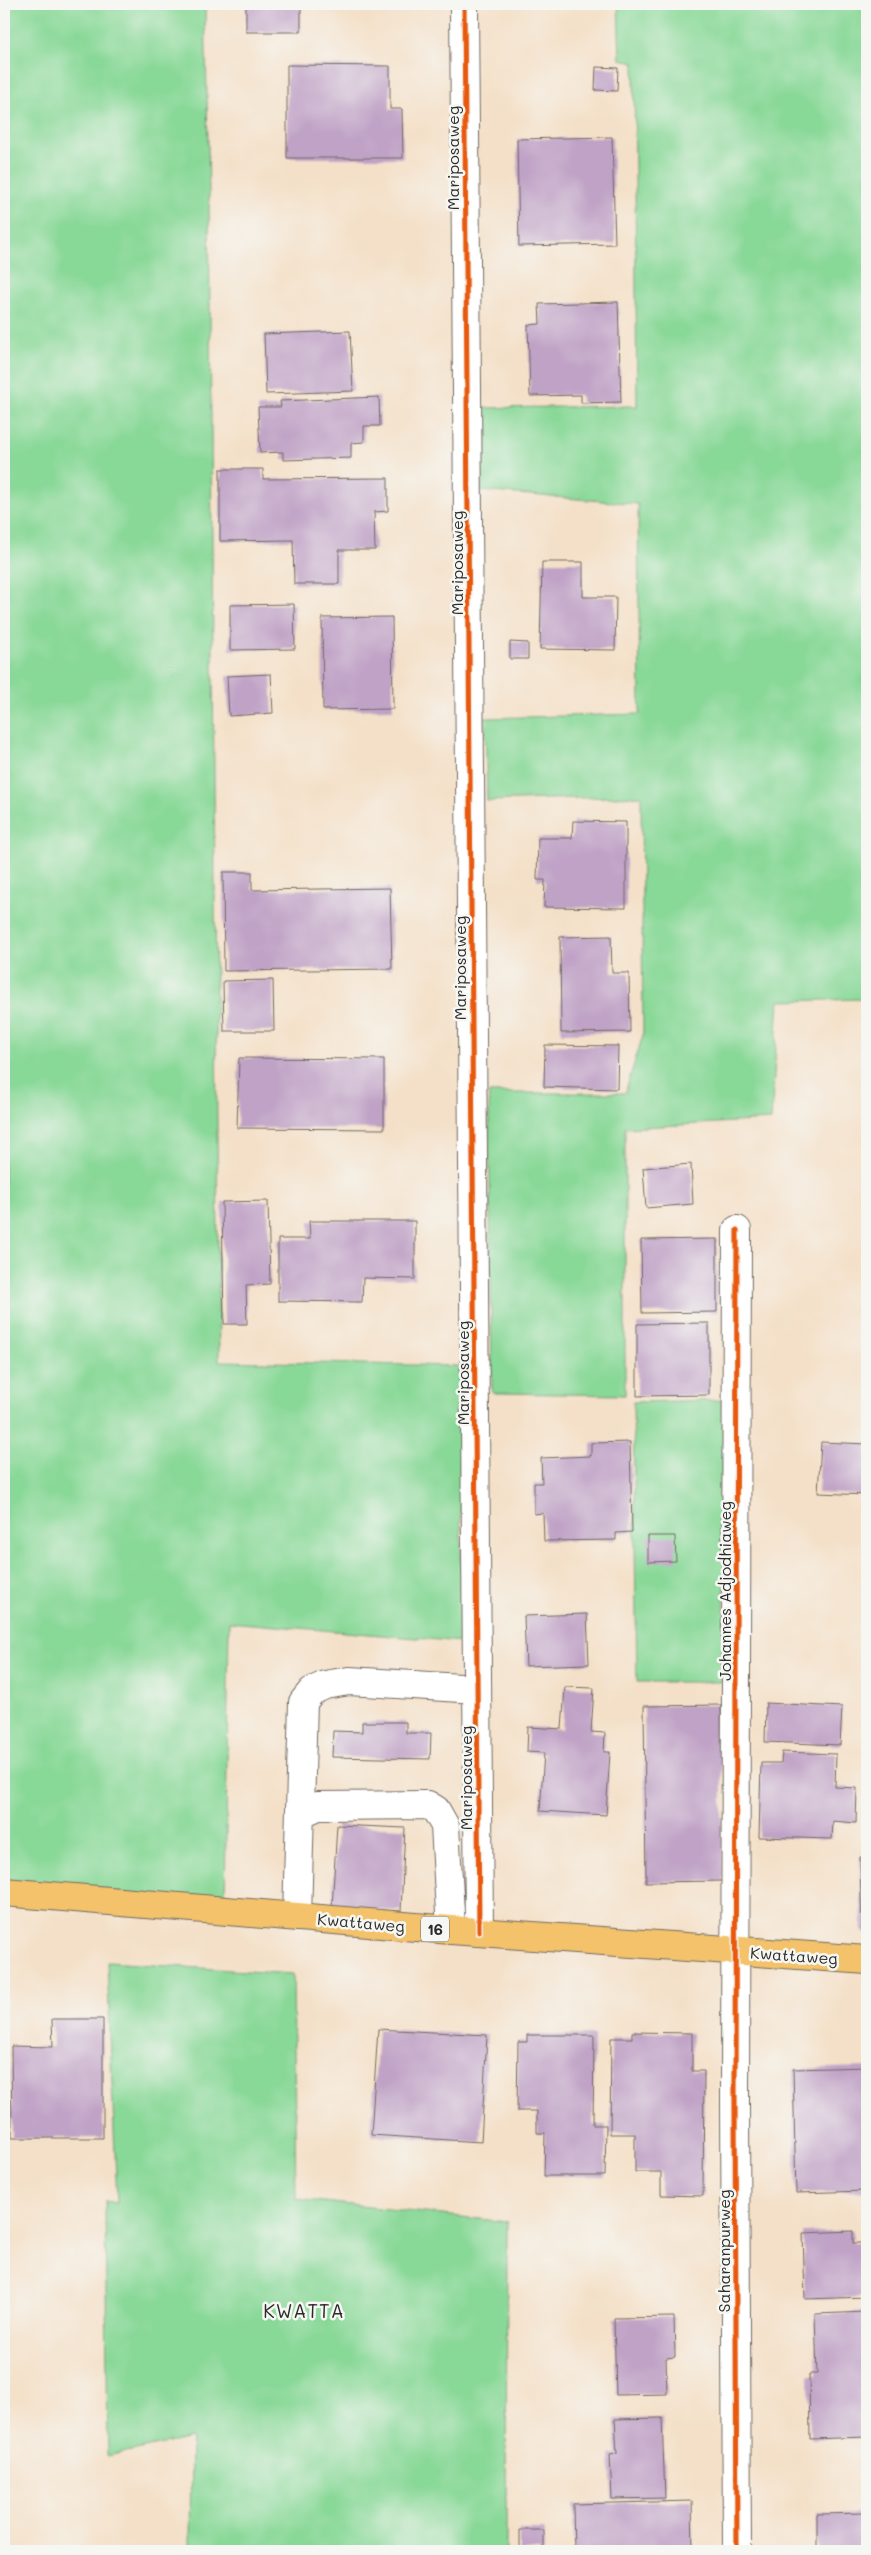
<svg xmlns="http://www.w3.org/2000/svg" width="871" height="2555" viewBox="0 0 871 2555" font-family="Mali,sans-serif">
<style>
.green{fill:#88d897;stroke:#5a8261}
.building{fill:#c0a2c6}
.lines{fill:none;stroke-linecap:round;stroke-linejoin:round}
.minor-casing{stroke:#716a62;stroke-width:30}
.major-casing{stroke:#716a62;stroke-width:30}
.minor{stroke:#fff;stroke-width:28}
.major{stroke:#f3c26a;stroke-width:28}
.cycleway-casing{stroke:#f6f6f2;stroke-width:8}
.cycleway{stroke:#e8590c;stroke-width:5}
.labels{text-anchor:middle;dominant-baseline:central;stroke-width:5;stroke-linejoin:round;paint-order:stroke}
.shield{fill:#f6f6f2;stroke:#686867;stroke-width:1}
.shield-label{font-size:15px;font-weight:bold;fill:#2b2b2b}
.street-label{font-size:16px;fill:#2b2b2b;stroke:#f6f6f2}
.quarter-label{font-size:19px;letter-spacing:1px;fill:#2b2b2b;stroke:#f6f6f2}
</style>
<rect width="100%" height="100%" fill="#f6f6f2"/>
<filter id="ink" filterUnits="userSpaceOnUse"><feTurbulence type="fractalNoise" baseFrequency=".02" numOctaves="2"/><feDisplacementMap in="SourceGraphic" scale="10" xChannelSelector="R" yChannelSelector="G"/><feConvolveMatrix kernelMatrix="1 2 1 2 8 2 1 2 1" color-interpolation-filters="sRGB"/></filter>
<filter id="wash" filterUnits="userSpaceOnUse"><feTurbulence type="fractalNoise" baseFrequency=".0096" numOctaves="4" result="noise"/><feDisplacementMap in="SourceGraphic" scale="20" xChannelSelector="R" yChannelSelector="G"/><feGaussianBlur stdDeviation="1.12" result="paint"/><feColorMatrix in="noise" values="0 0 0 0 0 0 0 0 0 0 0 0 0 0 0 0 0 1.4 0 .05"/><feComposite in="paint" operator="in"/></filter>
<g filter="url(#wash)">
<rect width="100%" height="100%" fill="#f4e0c8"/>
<path class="green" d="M4,4H205L209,191L219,1361L459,1366L462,1642L229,1622L225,1905L4,1884Z
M618,4H867V999L779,1001L771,1120L625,1128V1395L492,1393L489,1093H625L643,1035L641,796L487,801L485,718L640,714L638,504L481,491L479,408L637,406L634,62L620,59Z
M725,1400L724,1682H637L633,1402Z
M107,1962L293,1974L296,2199L507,2222L506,2551H190L191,2438L108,2456L105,2201L117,2203Z"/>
<g id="blocks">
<path class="building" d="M246,4H316V8H301V32H246Z
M287,65L390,66V109H402L403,158H287Z
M596,67L618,68L617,91L595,90Z
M612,137L615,244L519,246L517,139Z
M618,302L621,402L581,403V395L530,396L528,325L540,324L539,304Z
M350,331L353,391L266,394L264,334Z
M379,397L380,426H364V442L351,443V458L283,460V452L260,453L258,407H281L280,401Z
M220,469H263V479L388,478V511L374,512L375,550H339V584H294L293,540L220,541Z
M542,562H583V597H616L615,650L540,649Z
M294,604L295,649L230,650V605Z
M392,617L393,709L323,710L322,618Z
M510,642L528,643V659H510Z
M271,674L273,713L229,716L227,676Z
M573,821L626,822V908L544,907L545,880H537L538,838H572Z
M223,872H252V890L390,888L392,969L224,971Z
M611,936L612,973H629L630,1032L561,1033L560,937Z
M273,980L274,1031H224L223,981Z
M545,1045L618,1046L617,1089L544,1087Z
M239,1058L384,1059V1129L237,1128Z
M691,1164L693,1204L646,1208L643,1168Z
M268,1201L270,1284L246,1285L247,1324H224L222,1202Z
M309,1221H415V1279L363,1278L362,1302L278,1301V1239H310Z
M717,1239V1312L642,1313L641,1240Z
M709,1323V1395L637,1396V1324Z
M630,1442L632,1532L616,1533V1540L544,1541L543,1513L534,1514V1483H542L541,1458L591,1456V1443Z
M821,1442L867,1444V1495L818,1493Z
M648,1536H675L676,1561L648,1562Z
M587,1614L589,1664L526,1666L524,1616Z
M565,1687L594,1688L591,1732L605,1733L604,1752H610L606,1815L540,1811L544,1753L527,1752L528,1727L562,1729Z
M766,1703L842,1707L840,1745L765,1742Z
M721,1705L723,1881L646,1882L644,1706Z
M362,1722H406V1733H431L430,1759L332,1757L333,1731L362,1732Z
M782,1752L836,1754L835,1787L857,1788L856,1823L833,1821L832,1839L759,1837L761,1763H781Z
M337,1825L405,1828L401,1911L332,1908Z
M860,1857H867V1932L862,1933Z
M52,2019H103V2138H12L11,2046L53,2047Z
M378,2029L487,2035L481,2142L371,2135Z
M632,2032L692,2033V2071H704L703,2196L661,2195V2172H635V2134H610L611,2038H632Z
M527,2035H594L593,2125H606L605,2176H544L545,2133H537V2111H517L518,2042H527Z
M867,2067V2191L796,2193L793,2069Z
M853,2231V2243H867V2297L805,2299L803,2233Z
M867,2312V2437L810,2439L809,2374H817L815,2314Z
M674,2317L675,2357L666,2358L667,2394L616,2395L614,2318Z
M662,2418L665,2498L612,2499L610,2455L617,2454L615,2419Z
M692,2501L693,2551H574L573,2504Z
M867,2513V2551H817V2514Z
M520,2530H544V2551H520Z"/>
</g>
</g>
<g filter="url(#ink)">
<use href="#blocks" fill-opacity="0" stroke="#716a62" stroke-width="1"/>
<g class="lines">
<defs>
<path id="minor" d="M464,4L479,1932
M737,1230L735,2104L737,2551
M300,1814L318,1806L428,1805L436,1810L445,1826L451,1930
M297,1917L303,1702L312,1691L325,1685L349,1681L477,1689"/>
<path id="major" d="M4,1892L451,1930L867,1960"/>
</defs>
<use href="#minor" class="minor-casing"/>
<use href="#major" class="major-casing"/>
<use href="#minor" class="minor"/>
<use href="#major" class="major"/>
<defs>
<path id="cycleway" d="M464,4L479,1932
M737,1230L735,2104L737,2551"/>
</defs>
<use href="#cycleway" class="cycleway-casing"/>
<use href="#cycleway" class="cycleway"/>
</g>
</g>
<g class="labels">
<rect class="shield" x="421" y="1916.5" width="28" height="25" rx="4"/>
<g class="shield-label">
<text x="435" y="1929">16</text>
</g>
<g class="street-label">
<text transform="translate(452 158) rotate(-90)">Mariposaweg</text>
<text transform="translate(456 563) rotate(-90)">Mariposaweg</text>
<text transform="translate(459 968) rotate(-90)">Mariposaweg</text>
<text transform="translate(462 1373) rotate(-90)">Mariposaweg</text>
<text transform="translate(724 1591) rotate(-90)">Johannes Adjodhiaweg</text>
<text transform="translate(465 1778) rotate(-90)">Mariposaweg</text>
<text transform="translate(361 1922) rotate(5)">Kwattaweg</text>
<text transform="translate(794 1955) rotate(4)">Kwattaweg</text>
<text transform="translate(723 2251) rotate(-90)">Saharanpurweg</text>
</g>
<g class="quarter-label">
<text x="304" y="2310">KWATTA</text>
</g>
</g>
<rect width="871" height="2555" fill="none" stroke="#f6f6f2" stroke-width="20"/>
</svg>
